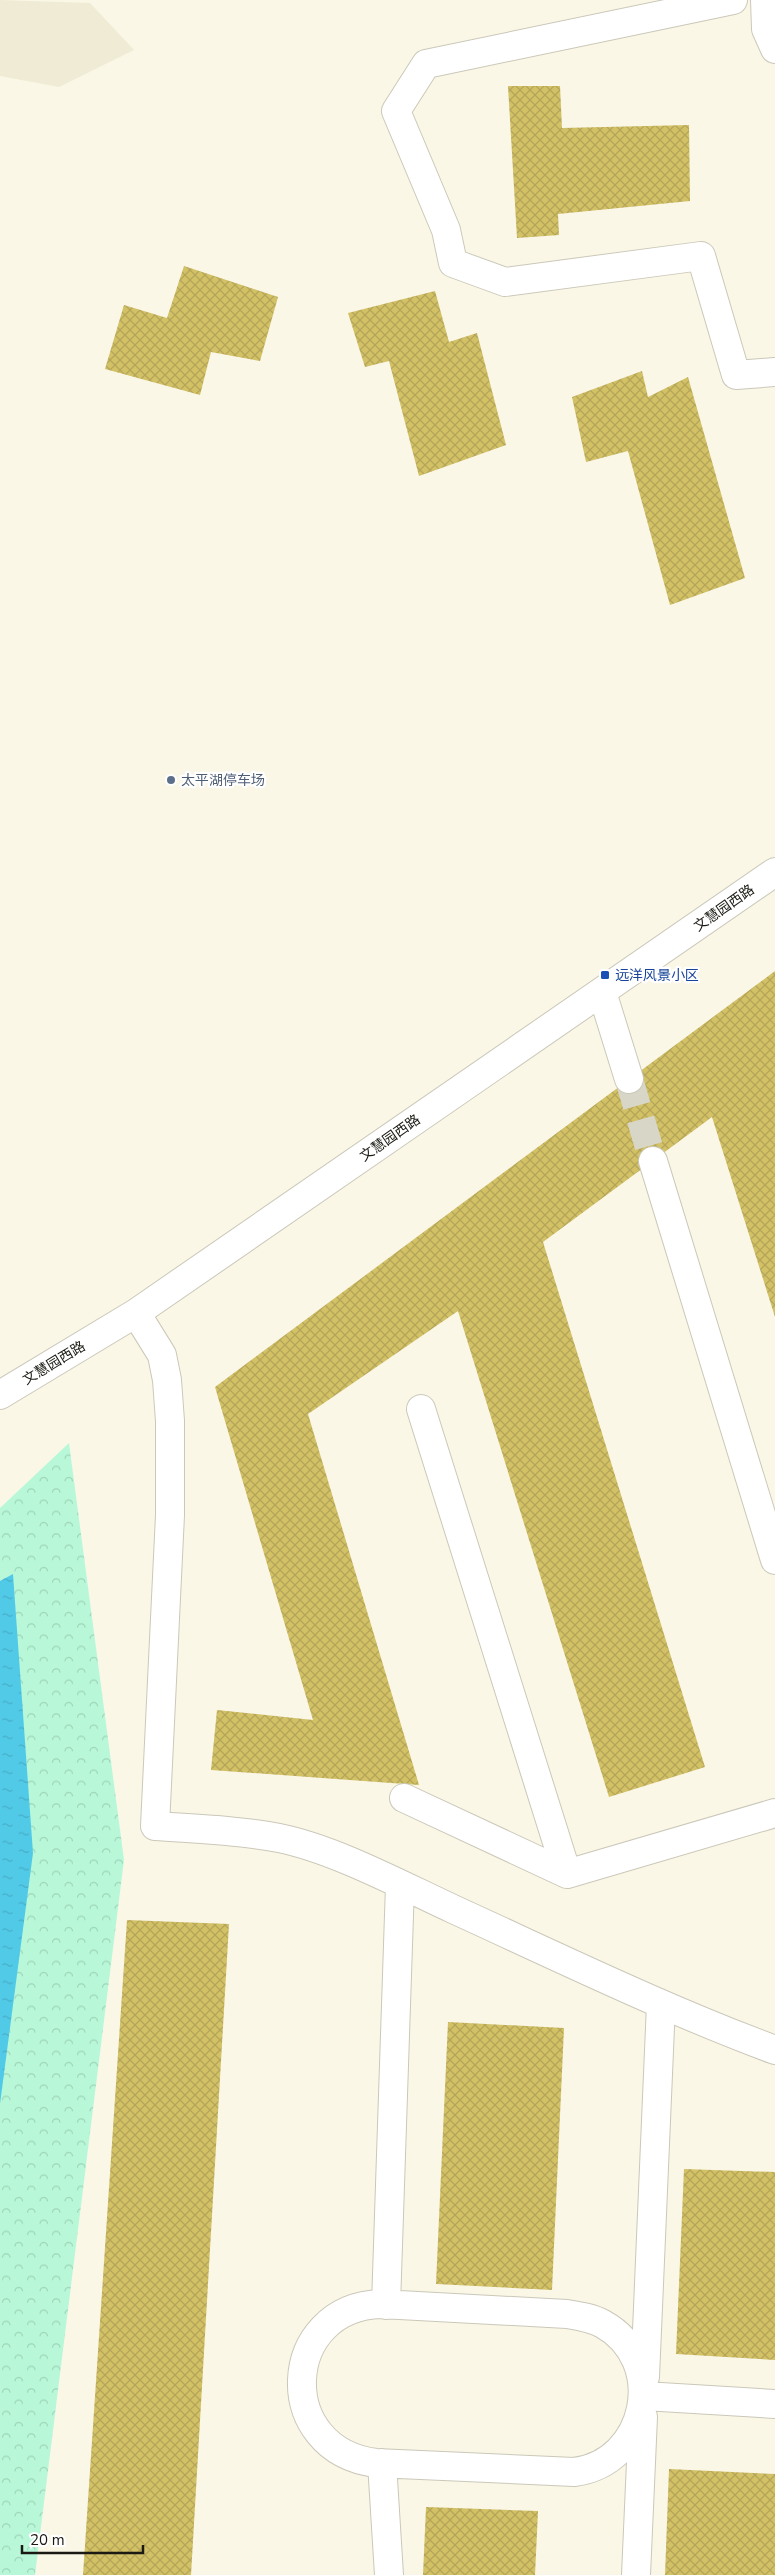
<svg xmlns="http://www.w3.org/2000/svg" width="775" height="2575" viewBox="0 0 775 2575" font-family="'Nunito Sans','Noto Sans SC',sans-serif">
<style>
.built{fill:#efebd4}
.park{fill:url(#park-crowns)}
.water{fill:url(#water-ripples)}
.building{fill:url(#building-cross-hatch)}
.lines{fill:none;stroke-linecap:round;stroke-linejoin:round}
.minor-tunnel{stroke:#d8d6c7;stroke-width:28;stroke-dasharray:28 14;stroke-linecap:butt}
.minor-casing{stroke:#cbc8b9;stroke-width:30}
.minor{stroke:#fff;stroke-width:28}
.service-dot{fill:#5c6f8a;stroke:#fff;stroke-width:2}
.transit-dot{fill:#1a4fb4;stroke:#fff;stroke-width:2}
.labels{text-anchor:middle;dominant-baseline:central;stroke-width:4.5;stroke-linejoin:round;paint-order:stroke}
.service-label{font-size:14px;fill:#4e5e75;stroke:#fff;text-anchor:start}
.street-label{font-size:14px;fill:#1a1913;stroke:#fff}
.transit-label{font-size:14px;fill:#164399;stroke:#fff;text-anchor:start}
</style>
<defs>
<pattern id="park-crowns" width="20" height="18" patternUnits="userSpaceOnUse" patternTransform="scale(1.25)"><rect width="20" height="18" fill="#b8f8d9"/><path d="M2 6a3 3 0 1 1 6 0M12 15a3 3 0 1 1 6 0" fill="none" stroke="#9ed4b9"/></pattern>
<pattern id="water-ripples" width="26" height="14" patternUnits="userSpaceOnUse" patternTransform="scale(1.25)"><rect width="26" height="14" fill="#51cae8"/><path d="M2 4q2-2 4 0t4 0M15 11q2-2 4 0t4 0" fill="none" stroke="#46adc6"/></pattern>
<pattern id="building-cross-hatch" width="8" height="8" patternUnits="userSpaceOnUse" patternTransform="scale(1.25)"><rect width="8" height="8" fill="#d3c166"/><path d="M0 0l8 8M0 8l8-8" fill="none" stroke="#b5a558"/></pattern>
</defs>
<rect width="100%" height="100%" fill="#faf7e7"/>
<path class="built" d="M0,0L90,3L134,50L59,87L0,76Z"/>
<path class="park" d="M69,1443L124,1860L35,2575H0V1508Z"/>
<path class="water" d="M13,1574L33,1853L0,2104V1581Z"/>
<path class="building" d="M508,86H560L562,128L689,125L690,201L558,214L559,235L517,238Z
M184,266L278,297L260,361L211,352L200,395L105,369L124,305L167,318Z
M435,291L449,342L477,333L506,445L419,476L389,361L365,367L348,313Z
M642,371L648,397L688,377L745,578L670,605L628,451L586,462L572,397Z
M775,971V1317L712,1117L543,1242L705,1767L609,1797L458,1311L308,1414L419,1785L211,1770L217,1710L313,1720L215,1387Z
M127,1920L229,1924L191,2575H83Z
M448,2022L564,2028L552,2290L436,2284Z
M684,2169L775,2172V2360L676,2354Z
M669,2469L775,2474V2575H665Z
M426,2507L538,2511L535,2575H423Z"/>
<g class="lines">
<path class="minor-tunnel" d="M629,1079L653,1161"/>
<defs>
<path id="minor" d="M733,0L426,64L396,111L446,230L453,263L505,282L701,256L736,375L775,372
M765,0L766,29L775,49
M602,992L629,1079
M653,1161L775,1560
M136,1313L162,1355L167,1380L170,1421V1515L155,1826C196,1829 238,1830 279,1838C334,1849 401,1885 453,1909C560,1958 665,2009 775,2050
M0,1395L136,1313L775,872
M421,1409L567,1874
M404,1798L567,1874L775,1813
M381,2304L567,2314C579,2316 592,2318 603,2324C669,2361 648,2463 574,2472L376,2463C273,2450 280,2307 381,2304Z
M386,2305L400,1885
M645,2377L661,2004
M644,2396L775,2404
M382,2463L389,2575
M636,2575L643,2417"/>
</defs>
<use href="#minor" class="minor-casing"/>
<use href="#minor" class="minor"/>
</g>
<circle class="service-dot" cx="171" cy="780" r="5"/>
<rect class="transit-dot" x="600" y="970" width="10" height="10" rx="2.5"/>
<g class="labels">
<g class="service-label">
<text x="181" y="780">太平湖停车场</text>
</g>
<g class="street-label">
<text transform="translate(724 908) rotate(-35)">文慧园西路</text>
<text transform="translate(390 1138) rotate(-35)">文慧园西路</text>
<text transform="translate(54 1363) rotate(-31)">文慧园西路</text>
</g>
<g class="transit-label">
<text x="615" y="975">远洋风景小区</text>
</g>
</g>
<path d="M22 2545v8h121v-8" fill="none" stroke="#1a1913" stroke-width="2.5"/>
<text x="30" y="2545" font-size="15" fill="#1a1913" stroke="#ffffff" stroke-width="4" paint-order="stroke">20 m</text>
</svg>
